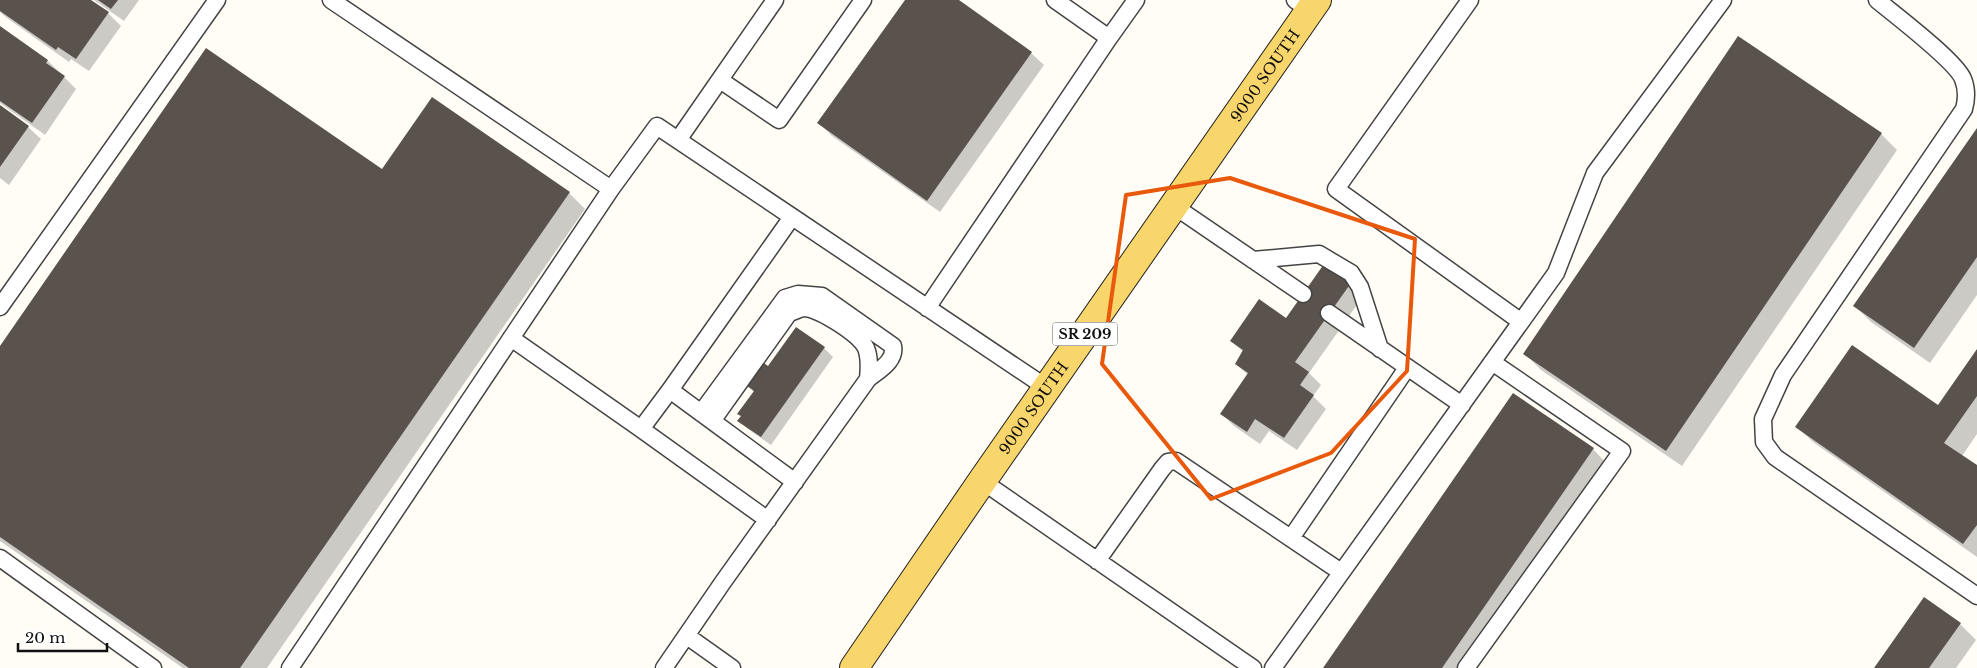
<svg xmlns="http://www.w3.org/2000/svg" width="1977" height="668" viewBox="0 0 1977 668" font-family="'Libre Baskerville',serif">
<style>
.shadow{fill:#0003}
.building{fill:#5a524d}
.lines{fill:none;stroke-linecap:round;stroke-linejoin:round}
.service-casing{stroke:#444;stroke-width:19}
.primary-casing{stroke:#222;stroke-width:30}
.service{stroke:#fff;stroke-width:16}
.primary{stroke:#f9d66b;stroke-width:28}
.marked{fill:none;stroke:#e8590c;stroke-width:4;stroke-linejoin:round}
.labels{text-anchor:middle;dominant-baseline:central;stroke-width:5;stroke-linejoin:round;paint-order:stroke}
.shield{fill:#fff;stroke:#585858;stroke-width:1}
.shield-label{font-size:14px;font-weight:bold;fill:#111}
.street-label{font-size:15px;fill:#111;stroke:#fff}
</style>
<rect width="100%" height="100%" fill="#fffdf5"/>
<path class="shadow" d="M0,0H89L108,13L121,26L89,71L71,59L69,62L7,18L0,12Z
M94,0H139L124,21Z
M906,0H957L1031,53L1044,65L940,212L832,136L819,123Z
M0,27L48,61L76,89L45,135L0,103Z
M0,107L28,127L41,139L9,185L0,178Z
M1977,130V295L1930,363L1871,322L1855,306Z
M1881,134L1897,150L1682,466L1541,370L1525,354Z
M382,171L569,193L585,209L267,668H183L0,541V348Z
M1350,284L1363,296L1309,373L1321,385L1313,396L1326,409L1297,450L1269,431L1260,444L1234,426L1221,413L1248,375L1236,364L1244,353L1232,341L1286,320Z
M796,328L824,348L833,357L771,445L748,429L739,420L754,392L749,386L769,368Z
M1977,351V434L1962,456L1977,467V557L1813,442L1797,427L1938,407Z
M1593,449L1608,465L1468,668H1324Z
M1960,624L1976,640L1956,668H1876Z"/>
<path class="building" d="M0,0H91L109,12L76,59L58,47L56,50L0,11Z
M98,0H118L111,9Z
M905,0H959L1032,52L927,201L817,123Z
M0,26L48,60L46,63L65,76L32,123L0,101Z
M1738,36L1882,133L1666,451L1523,354Z
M206,48L382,169L432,97L570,192L240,668H189L0,537V346Z
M0,105L29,126L0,167Z
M1977,128V257L1914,348L1853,306Z
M1324,264L1351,283L1295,362L1309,372L1300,385L1314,395L1284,438L1255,419L1247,432L1220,414L1248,373L1235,364L1243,350L1230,341L1259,299L1286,318Z
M796,327L825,347L761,437L737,421L741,416L737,414L754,391L747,386L764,363L768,366Z
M1852,345L1938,405L1977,349V396L1944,443L1977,465V525L1963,544L1795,427Z
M1513,393L1594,448L1442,668H1323Z
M1924,597L1961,623L1929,668H1874Z"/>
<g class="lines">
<defs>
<path id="service" d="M331,0L611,189
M1055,0L1109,38L1136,0
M1295,0L1310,10
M1470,0L1336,189L1520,321
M1877,0C1895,15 1956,61 1963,79C1967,89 1967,98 1964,109L1783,375L1763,419L1764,442L1775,457L1977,596
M720,80L779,120L863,0
M678,140L775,0
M1174,206L1303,294
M792,217L670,390L795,482
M1253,260L1319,254L1351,273L1360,287L1380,349
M0,307L217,0
M927,308L1109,38
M1329,313L1462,405
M511,338L641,429
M670,390L641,429L768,520
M712,421L789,313C794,312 800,308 804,308C820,309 859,334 866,348C870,358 869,369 868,379
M982,481L1253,668
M1291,538L1407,368
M0,558L153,668
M1097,561L1162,469L1168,462L1176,461L1341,572
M687,636L732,668
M290,668L611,189L657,126L1047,388
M664,668L723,582L868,379C879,370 896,361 893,346L822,296L798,294L785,298L701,413
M1273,668L1556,273L1595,173L1723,0
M1466,668L1622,451L1492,362"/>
<g id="primary">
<path id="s1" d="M854,668L982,481L1317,0"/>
</g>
</defs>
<use href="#service" class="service-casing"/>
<use href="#primary" class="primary-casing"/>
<use href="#service" class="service"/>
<use href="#primary" class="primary"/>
</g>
<path class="marked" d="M1230,178L1415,239L1407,371L1331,453L1211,499L1102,364L1126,195Z"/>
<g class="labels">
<rect class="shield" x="1052.5" y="322.5" width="65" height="23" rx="4"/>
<g class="shield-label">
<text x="1085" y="334">SR 209</text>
</g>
<g class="street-label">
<text stroke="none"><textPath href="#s1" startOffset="721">9000 SOUTH</textPath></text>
<text stroke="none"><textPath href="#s1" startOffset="316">9000 SOUTH</textPath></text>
</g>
</g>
<path d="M18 643v8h89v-8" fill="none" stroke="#111111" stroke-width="2.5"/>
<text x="25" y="643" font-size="15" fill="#111111" stroke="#ffffff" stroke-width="4" paint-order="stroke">20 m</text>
</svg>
